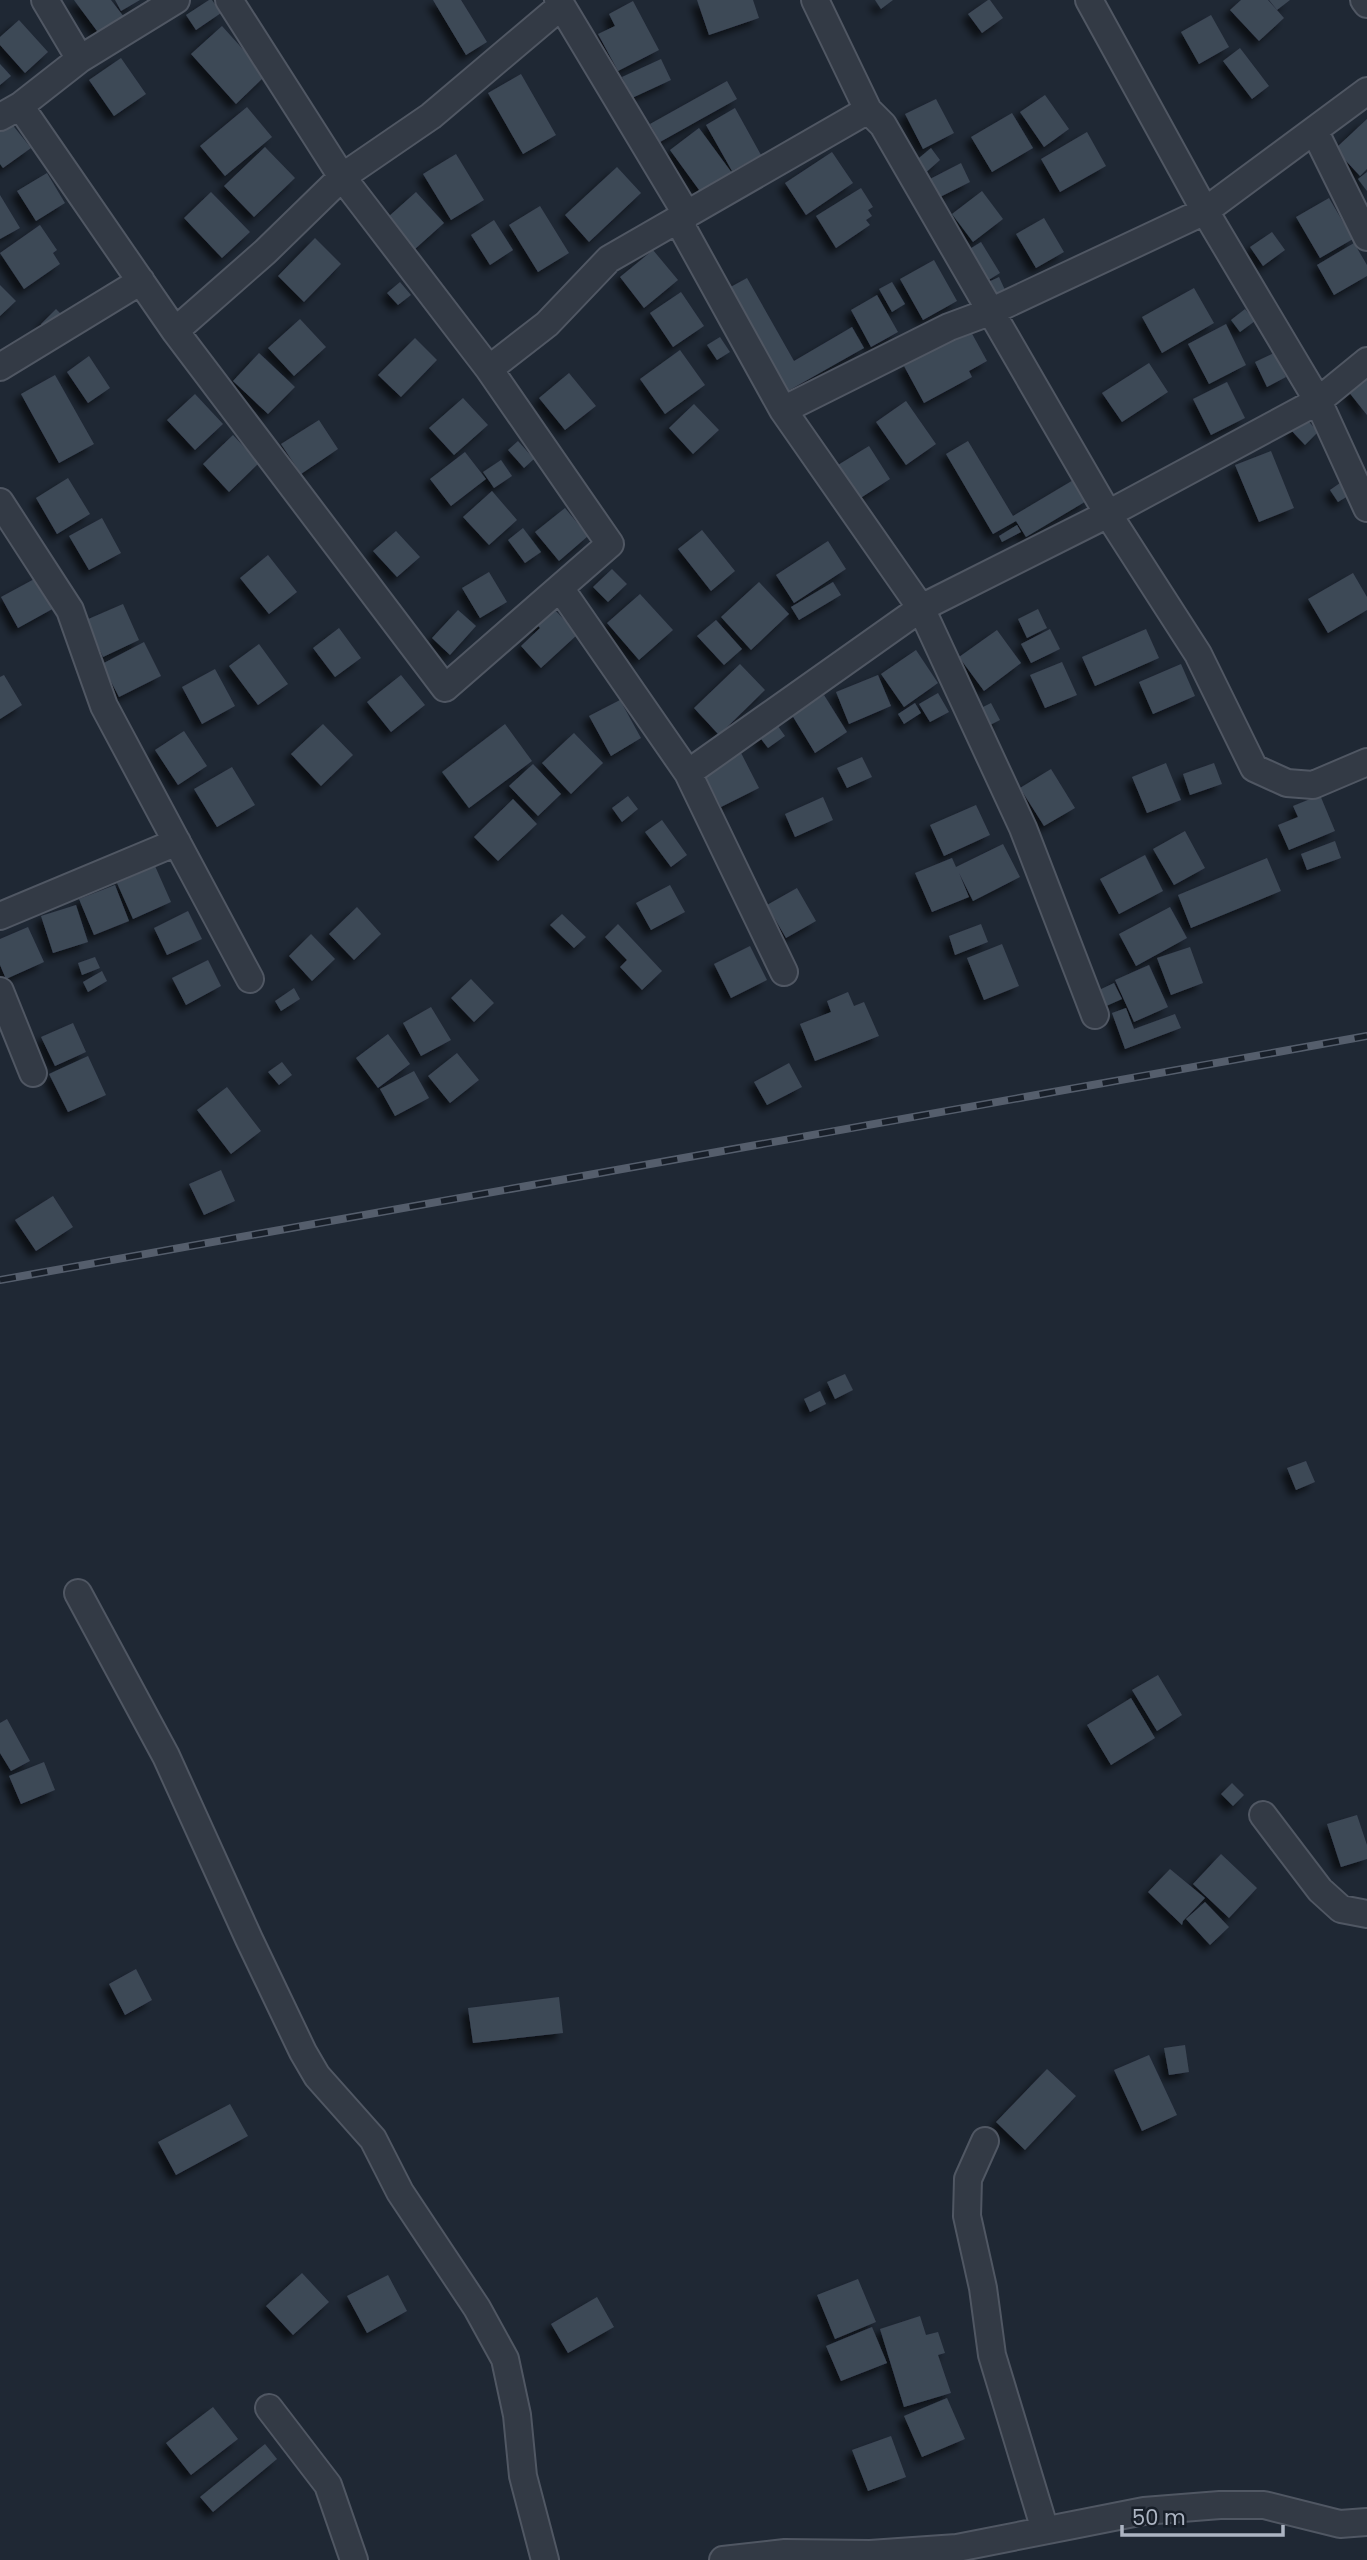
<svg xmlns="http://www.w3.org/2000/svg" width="1367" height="2560" viewBox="0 0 1367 2560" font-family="Poppins,sans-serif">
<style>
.building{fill:#3e4857;filter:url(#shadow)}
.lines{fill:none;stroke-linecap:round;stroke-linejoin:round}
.minor-casing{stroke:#505763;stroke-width:30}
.minor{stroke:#333a45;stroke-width:26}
.rail-casing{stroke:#555e6c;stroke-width:8}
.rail{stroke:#181f29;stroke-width:5;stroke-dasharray:16;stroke-linecap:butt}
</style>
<defs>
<filter id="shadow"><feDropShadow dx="-6" dy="6" stdDeviation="3.5" flood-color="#0009"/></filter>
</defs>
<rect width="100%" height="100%" fill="#1f2834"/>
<path class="building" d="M74,0H111L124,17L100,35Z
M115,0H140L121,11Z
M209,0H212L221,13L196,30L186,15Z
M433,0H461L487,42L466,55Z
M697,0H753L759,18L709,35Z
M875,0H893L881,9Z
M988,0H990L1003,18L982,33L968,14Z
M1241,0H1268L1284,18L1259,41L1230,10Z
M1269,0H1290L1277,10Z
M633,1L659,50L618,71L598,34L615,26L609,14Z
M1211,15L1229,47L1199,64L1181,32Z
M19,20L48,52L25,73L0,45V37Z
M222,26L266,75L236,104L191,54Z
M1240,48L1269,86L1252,99L1223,61Z
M121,58L146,94L114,116L89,80Z
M661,59L671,80L632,98L622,77Z
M0,64L11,76L0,85Z
M521,74L556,135L523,154L488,93Z
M727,81L737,99L660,142L650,124Z
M1045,95L1069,129L1044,147L1020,112Z
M936,99L954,133L923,149L905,114Z
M247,107L272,137L225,176L200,146Z
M735,108L761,155L732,171L706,125Z
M1012,113L1033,148L992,172L971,137Z
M1367,119V169L1360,176L1335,149Z
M11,123L31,148L3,168L0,164V132Z
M699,128L732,173L702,194L670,150Z
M1087,132L1106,166L1060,192L1041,159Z
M265,147L295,178L254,217L224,186Z
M931,148L940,160L923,175L913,163Z
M832,152L853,183L806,215L785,183Z
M456,154L484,200L451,220L423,174Z
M961,163L970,182L940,197L930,179Z
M617,167L641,193L589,242L565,215Z
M1367,172V191L1358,179Z
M47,173L65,203L36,221L17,191Z
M861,188L873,207L868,210L872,216L866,220L870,225L836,248L816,216Z
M982,191L1003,219L973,242L952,214Z
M211,192L250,232L222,258L184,218Z
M416,192L444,223L415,249L387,218Z
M0,195L20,228L0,239Z
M1329,198L1353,239L1320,258L1296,217Z
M540,206L569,253L538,272L509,225Z
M1044,218L1064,252L1036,268L1016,234Z
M494,220L513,250L490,265L471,235Z
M40,225L57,250L53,253L60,264L24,289L0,253Z
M1272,232L1285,250L1263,266L1250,247Z
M315,238L341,264L304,302L278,276Z
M981,242L1000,273L987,281L968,250Z
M1354,243L1367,265V276L1334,295L1317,265Z
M653,250L678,280L644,308L620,277Z
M934,260L957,301L923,320L900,279Z
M999,277L1005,290L991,297L984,284Z
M747,278L794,361L852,327L864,348L786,392L727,289Z
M400,282L411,295L398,305L387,293Z
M892,282L905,304L892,312L879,289Z
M0,285L16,301L0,316Z
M1194,288L1214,323L1162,353L1142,317Z
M681,292L704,326L673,347L650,313Z
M877,295L898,332L871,347L851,310Z
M56,309L65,318L50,333L41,324Z
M1245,309L1255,321L1240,332L1231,320Z
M300,319L326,347L294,376L268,348Z
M1226,324L1246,365L1209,384L1188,344Z
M970,330L987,361L969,371L972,377L924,403L904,366Z
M720,337L730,352L717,360L707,345Z
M415,338L437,360L401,397L378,375Z
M680,350L705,385L665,414L640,379Z
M259,353L295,387L268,414L233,381Z
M1274,353L1286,377L1267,387L1255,362Z
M89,356L110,388L88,403L67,372Z
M1149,363L1168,392L1122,422L1102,393Z
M569,373L596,406L565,430L539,398Z
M55,375L94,444L59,463L21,394Z
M1367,377V415L1348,391Z
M1227,382L1245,418L1211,435L1193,399Z
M195,394L223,424L195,450L167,420Z
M463,398L488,425L454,455L429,428Z
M906,401L936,444L906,465L876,422Z
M694,404L719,430L693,454L669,428Z
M1304,416L1318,432L1305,445L1290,429Z
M319,420L338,449L301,474L281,444Z
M233,435L259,463L229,492L203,464Z
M518,441L534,459L524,468L508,450Z
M968,441L1013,516L1075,479L1088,500L1026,537L1016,521L993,534L946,454Z
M869,446L890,479L859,499L838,465Z
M1271,451L1294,508L1259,522L1235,465Z
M465,452L486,479L451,506L430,479Z
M501,460L512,476L494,488L483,472Z
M68,478L90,514L57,534L36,498Z
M1340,483L1348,496L1338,502L1330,490Z
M492,491L517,520L489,545L463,517Z
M565,508L588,536L559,561L535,532Z
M102,518L121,553L89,570L69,536Z
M1017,525L1021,532L1002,542L999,536Z
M523,528L541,552L525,563L508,540Z
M702,530L735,571L711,591L678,549Z
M396,531L420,557L397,577L373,551Z
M828,541L846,569L794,603L776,575Z
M268,555L297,592L269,614L240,578Z
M612,569L627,584L608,602L593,587Z
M489,572L507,602L480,618L462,588Z
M1353,573L1367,597V610L1328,633L1308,599Z
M38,577L56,607L18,628L1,597Z
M759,582L789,614L751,650L721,617Z
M833,582L841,595L799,620L791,607Z
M640,594L673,630L639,660L607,623Z
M123,604L139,640L103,657L86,620Z
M551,606L578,634L541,668L521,646L540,628L534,621Z
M1038,609L1047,628L1027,638L1018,619Z
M458,610L476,626L450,655L432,638Z
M716,620L742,649L724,665L697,636Z
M339,628L361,658L335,677L313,648Z
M1050,629L1060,649L1031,663L1021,644Z
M1146,629L1159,658L1095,686L1082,657Z
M997,630L1021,663L984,691L959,657Z
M144,642L161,676L119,697L102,664Z
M259,644L288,684L258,705L229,666Z
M916,650L938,683L904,707L881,674Z
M1062,662L1077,695L1045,708L1030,675Z
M740,664L765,690L719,735L694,708Z
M1181,664L1195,696L1153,714L1139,682Z
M215,669L235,706L202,724L182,687Z
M4,675L22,705L0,719V677Z
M401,675L425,705L391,732L367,702Z
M878,675L891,706L849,724L836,692Z
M938,693L949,712L930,722L919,704Z
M824,695L847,732L815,753L792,715Z
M620,700L641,738L611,756L589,716Z
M915,703L921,713L904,724L898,714Z
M991,703L1000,720L990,725L981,708Z
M775,722L785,736L768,748L758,735Z
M323,724L353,755L321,786L291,754Z
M505,724L532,761L469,808L442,772Z
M184,731L207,766L178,785L155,750Z
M574,733L603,763L571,794L542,763Z
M740,751L759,788L721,807L702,770Z
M862,757L872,777L847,788L837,768Z
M1166,763L1181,800L1147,813L1132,777Z
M1214,763L1222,784L1190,795L1183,774Z
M533,764L561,794L538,816L509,786Z
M232,767L255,805L217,827L194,789Z
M1051,769L1075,808L1044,826L1020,788Z
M1320,795L1335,831L1289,850L1278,825L1298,817L1293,806Z
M628,796L638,809L622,822L612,808Z
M823,797L833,820L795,837L785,814Z
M513,799L537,824L498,861L474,837Z
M976,805L990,835L944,856L930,825Z
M662,820L687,855L671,867L645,832Z
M1185,831L1205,868L1174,885L1153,849Z
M1335,841L1341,858L1307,870L1301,854Z
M1003,844L1020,877L973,901L959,873L969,897L932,912L915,873L952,858L956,867Z
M1145,855L1163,891L1119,914L1100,879Z
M1267,858L1281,891L1191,928L1178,895Z
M155,866L171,902L133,919L117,883Z
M115,885L129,921L94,935L79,899Z
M670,885L685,912L651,930L636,903Z
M797,888L816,921L786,938L767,905Z
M76,905L88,942L53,953L41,916Z
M357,907L381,934L354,960L329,934Z
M1170,907L1187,938L1136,966L1119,934Z
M188,911L202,939L167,955L154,928Z
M562,914L586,937L574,948L550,925Z
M618,924L662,971L642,990L620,967L627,960L605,937Z
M981,924L988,942L955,955L949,936Z
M28,927L44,962L6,979L0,965V939Z
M311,934L335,959L312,981L289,956Z
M1002,944L1019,986L984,1000L967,958Z
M750,946L767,980L731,998L714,964Z
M1190,947L1203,983L1171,995L1157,958Z
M95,957L100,968L82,975L78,963Z
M208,960L221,986L186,1005L172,978Z
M1149,965L1168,1007L1134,1022L1115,980Z
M102,971L107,981L88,992L83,982Z
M471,979L494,1003L474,1022L451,998Z
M1114,983L1122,999L1104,1007L1097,991Z
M294,988L300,999L281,1011L275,1001Z
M848,992L854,1006L864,1002L879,1036L815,1061L800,1024L831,1012L827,1001Z
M431,1007L451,1040L421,1056L403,1023Z
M1126,1008L1134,1029L1175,1014L1181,1028L1125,1049L1112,1013Z
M73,1023L86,1052L55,1066L41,1037Z
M388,1034L410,1064L378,1088L356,1058Z
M457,1053L479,1080L450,1103L428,1076Z
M88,1056L106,1095L68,1112L49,1074Z
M282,1062L292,1075L279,1085L268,1072Z
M789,1063L802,1087L767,1105L754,1082Z
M414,1071L429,1098L395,1116L380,1089Z
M227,1087L261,1131L231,1154L197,1110Z
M221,1170L235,1201L204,1215L189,1184Z
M53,1196L73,1227L36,1251L15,1220Z
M845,1374L853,1390L835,1399L827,1382Z
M820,1391L826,1404L810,1412L804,1399Z
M1306,1461L1315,1482L1296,1490L1287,1468Z
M1158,1675L1182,1715L1157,1731L1132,1690Z
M1131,1698L1155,1738L1111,1765L1087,1725Z
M7,1719L30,1761L11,1771L0,1753V1723Z
M44,1762L55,1790L21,1804L9,1776Z
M1232,1783L1244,1795L1233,1806L1221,1794Z
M1357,1815L1367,1845V1859L1341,1867L1327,1824Z
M1221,1854L1257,1888L1229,1918L1193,1884Z
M1170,1869L1205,1898L1183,1921L1182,1925L1148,1892Z
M1205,1902L1229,1927L1210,1945L1186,1919Z
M136,1969L152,2000L125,2015L109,1984Z
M559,1997L563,2033L473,2043L468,2008Z
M1185,2045L1189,2072L1169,2075L1164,2048Z
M1149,2055L1177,2115L1142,2131L1114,2070Z
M1047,2069L1076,2096L1025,2150L996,2122Z
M230,2104L248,2136L176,2175L158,2142Z
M302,2273L329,2302L293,2335L266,2306Z
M388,2275L407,2311L367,2333L347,2296Z
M858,2279L876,2322L835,2339L817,2295Z
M597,2297L614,2327L568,2353L551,2324Z
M920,2316L926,2335L938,2332L945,2353L938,2355L951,2393L904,2407L880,2329Z
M872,2327L887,2363L841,2381L826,2346Z
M947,2398L965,2439L922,2457L904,2416Z
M213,2407L238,2439L191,2475L166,2443Z
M891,2436L906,2477L868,2491L852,2450Z
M265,2444L277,2459L213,2512L200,2497Z"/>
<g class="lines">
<defs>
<path id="minor" d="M45,0L80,59
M558,0L687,215
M815,0L868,110L883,125L1108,514L1198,654L1254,768L1287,783L1313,785L1367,762
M1089,0L1205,211L1318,401L1367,508
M1364,0L1367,4
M20,106L175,331L445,688L610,544L489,369L342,177L229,0
M0,117L20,106L80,59L176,0
M1315,132L1367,237
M678,220L783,410L921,608L688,773
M175,331L265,252L342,177L431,116L561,6
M0,367L141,281
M489,369L547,324L609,259L868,110
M783,410L949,327L992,311L1205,211L1367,91
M0,502L70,610L104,706L250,979
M560,588L688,773L784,972
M0,916L177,842
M0,991L33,1073
M1095,1015L1023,828L921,608L1108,514L1318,401L1367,361
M78,1593L166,1756L249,1939L303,2052L317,2076L373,2139L400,2192L477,2308L505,2359L517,2415L523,2476L545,2560
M1263,1815L1320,1890L1341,1909L1367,1914
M985,2141L968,2179L967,2216L983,2288L992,2355L1045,2530
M269,2408L328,2485L354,2560
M723,2560L785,2553L870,2554L957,2548L1144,2511L1220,2505H1264L1340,2524L1367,2522"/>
</defs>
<use href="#minor" class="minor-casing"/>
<use href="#minor" class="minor"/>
<defs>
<path id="rail" d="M0,1280L1367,1036"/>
</defs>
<use href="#rail" class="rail-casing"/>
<use href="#rail" class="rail"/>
</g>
<path d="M1122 2525v10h161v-10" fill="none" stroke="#acb4c2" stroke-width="3.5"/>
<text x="1132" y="2525" font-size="21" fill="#acb4c2" stroke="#181f29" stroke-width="5" paint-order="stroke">50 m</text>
</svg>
